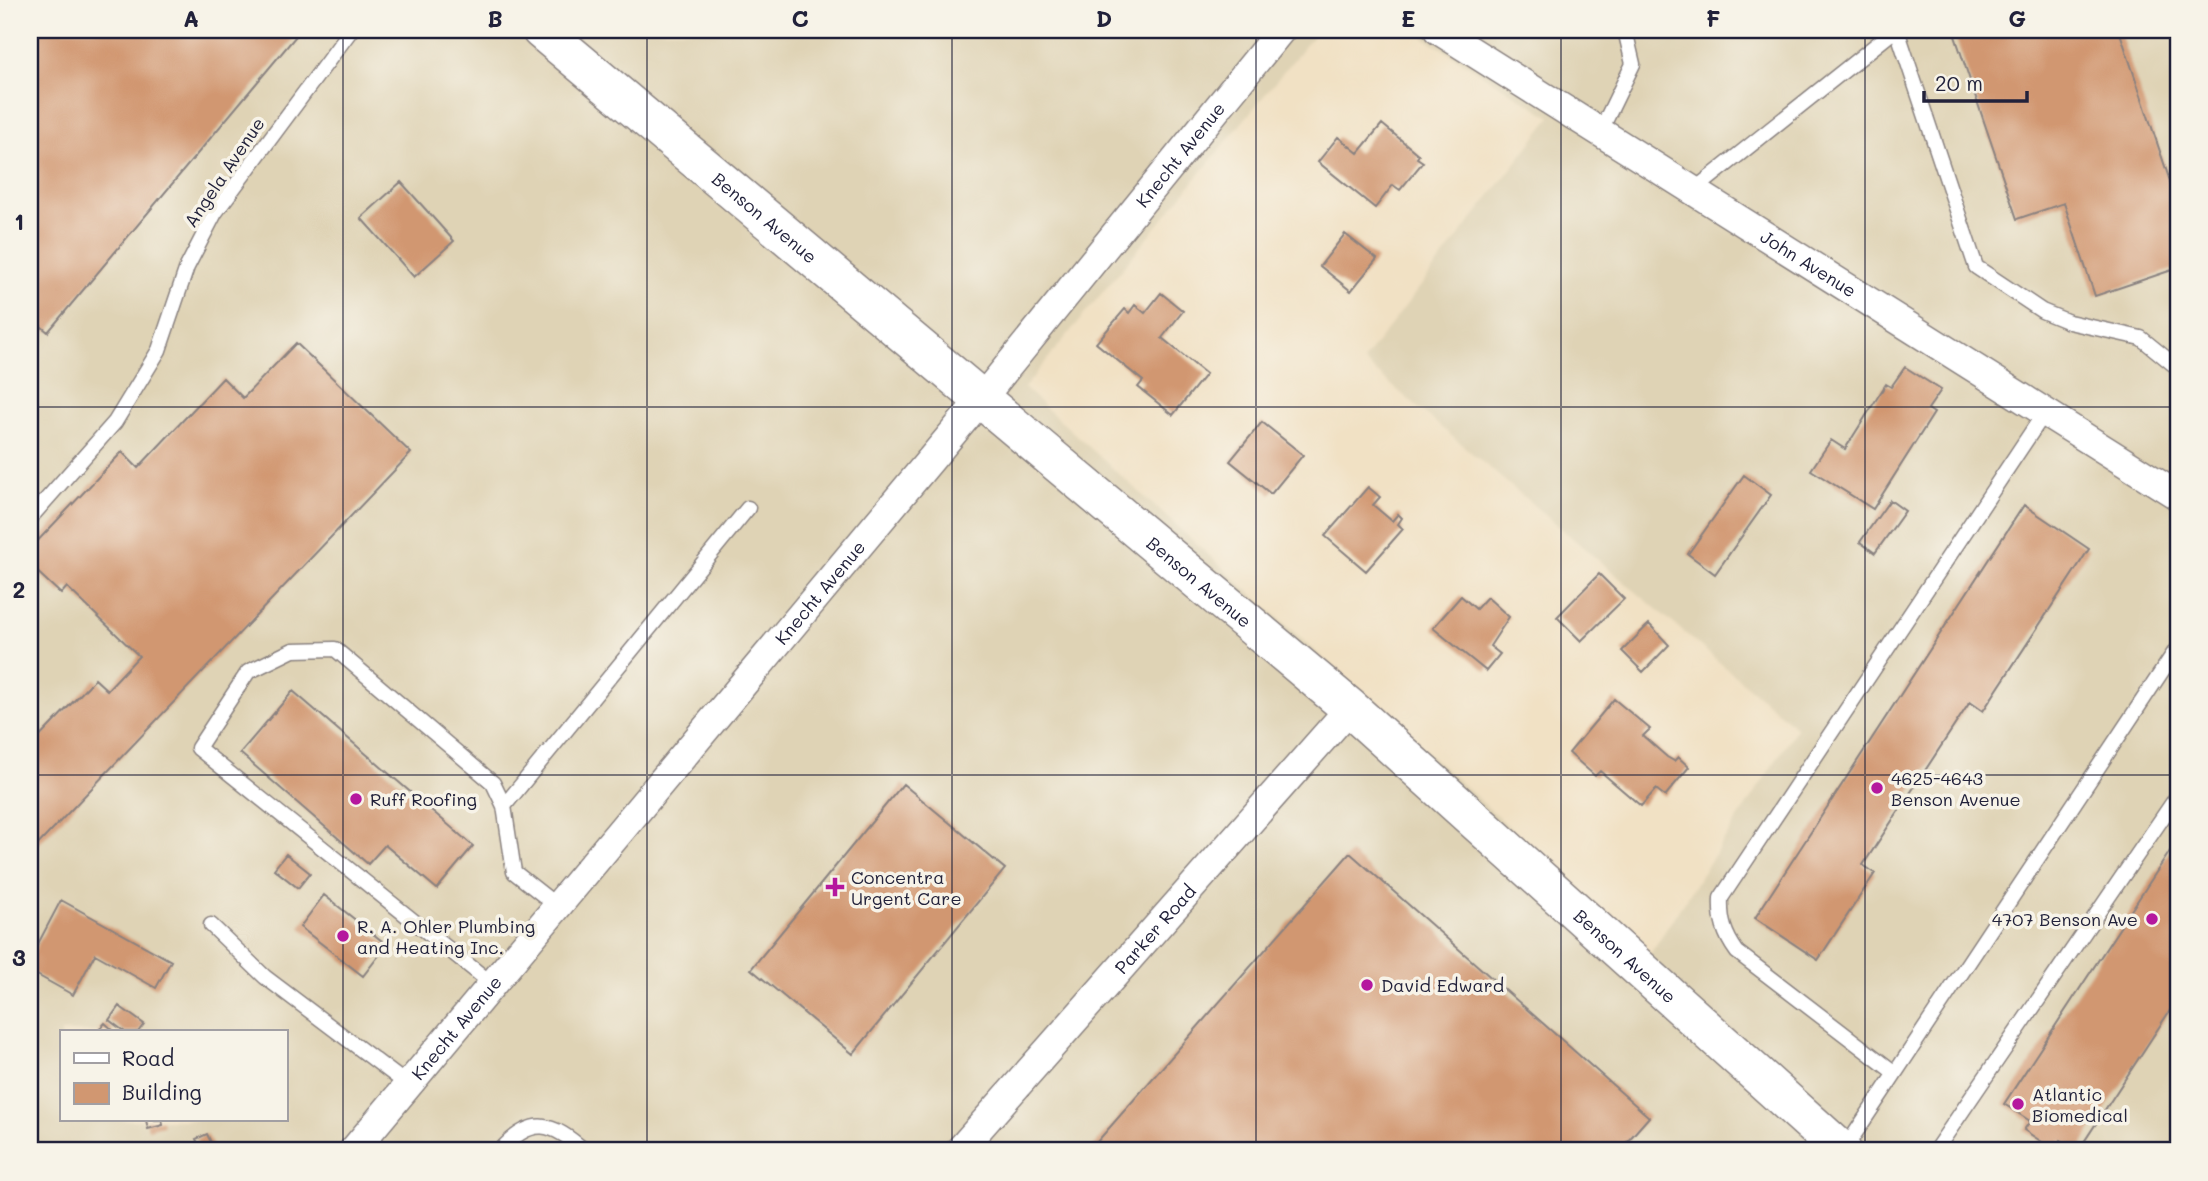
<svg xmlns="http://www.w3.org/2000/svg" width="2208" height="1181" viewBox="0 0 2208 1181" font-family="Mali,sans-serif">
<style>
.built{fill:#dfd3b5;fill-rule:evenodd}
.building{fill:#d19771}
.lines{fill:none;stroke-linecap:round;stroke-linejoin:round}
.lane-casing{stroke:#8a8280;stroke-width:17}
.street-casing{stroke:#8a8280;stroke-width:31}
.secondary-casing{stroke:#8a8280;stroke-width:41}
.lane{stroke:#fff;stroke-width:14}
.street{stroke:#fff;stroke-width:28}
.secondary{stroke:#fff;stroke-width:38}
.grid{fill:none;stroke:#22223b;stroke-width:2;stroke-opacity:0.55}
.poi-dot{fill:#b5179e;stroke:#f7f3e8;stroke-width:2.5}
.labels{text-anchor:middle;dominant-baseline:central;stroke-width:7;stroke-linejoin:round;paint-order:stroke}
.street-label{font-size:18px;fill:#22223b;stroke:#f7f3e8}
.poi-label{font-size:18px;fill:#22223b;stroke:#f7f3e8;text-anchor:start}
.neatline{fill:none;stroke:#22223b;stroke-width:2.5}
.grid-label{font-size:23px;text-anchor:middle;font-weight:bold;fill:#22223b}
</style>
<rect width="100%" height="100%" fill="#f7f3e8"/>
<filter id="ink" filterUnits="userSpaceOnUse"><feTurbulence type="fractalNoise" baseFrequency=".0143" numOctaves="2"/><feDisplacementMap in="SourceGraphic" scale="14" xChannelSelector="R" yChannelSelector="G"/><feConvolveMatrix kernelMatrix="1 2 1 2 8 2 1 2 1" color-interpolation-filters="sRGB"/></filter>
<filter id="wash" filterUnits="userSpaceOnUse"><feTurbulence type="fractalNoise" baseFrequency=".00686" numOctaves="4" result="noise"/><feDisplacementMap in="SourceGraphic" scale="28" xChannelSelector="R" yChannelSelector="G"/><feGaussianBlur stdDeviation="1.57" result="paint"/><feColorMatrix in="noise" values="0 0 0 0 0 0 0 0 0 0 0 0 0 0 0 0 0 1.4 0 .05"/><feComposite in="paint" operator="in"/></filter>
<g filter="url(#wash)">
<rect width="100%" height="100%" fill="#f1e1c4"/>
<path class="built" d="M30,30H1318L1024,388L1650,954L1797,728L1363,361L1551,117L1412,30H2178V1151H30ZM61,1032H285V1120H61Z"/>
<g id="blocks">
<path class="building" d="M30,30H301L48,332L30,317Z
M1953,30H2119L2178,205V268L2095,296L2064,203L2017,219Z
M1382,124L1419,155L1417,158L1423,162L1400,190L1393,185L1375,208L1318,162L1338,137L1358,153Z
M401,182L454,241L414,277L361,218Z
M1345,234L1377,259L1351,291L1320,266Z
M1161,293L1183,311L1162,338L1206,374L1173,415L1138,387L1143,381L1096,343L1125,309L1129,313L1135,305L1145,313Z
M296,343L411,453L30,853V747L95,679L107,690L139,656L67,587L61,594L30,565V549L122,452L138,468L223,378L243,398Z
M1905,367L1941,390L1928,409L1934,413L1873,509L1811,470L1831,440L1845,449L1886,384L1891,387Z
M1262,422L1303,455L1271,494L1230,461Z
M1744,475L1771,495L1715,574L1688,554Z
M1368,487L1380,497L1373,505L1392,521L1398,514L1402,518L1398,524L1403,529L1366,571L1325,536Z
M1890,500L1905,511L1875,553L1860,542Z
M2024,505L2089,549L1983,711L1970,702L1863,865L1875,873L1818,960L1755,918Z
M1599,574L1624,599L1581,641L1557,617Z
M1461,596L1476,609L1487,597L1509,617L1490,646L1500,654L1486,671L1433,628Z
M1649,624L1669,645L1643,672L1622,651Z
M293,691L473,846L437,889L385,845L368,864L240,753Z
M1614,699L1650,729L1643,736L1667,757L1674,761L1678,757L1689,767L1665,796L1656,789L1641,806L1600,771L1595,776L1569,753Z
M903,784L1005,869L853,1054L751,969Z
M2178,839V998L2078,1151L2061,1140L2054,1150L2024,1130L2030,1121L2004,1104Z
M1350,853L1649,1117L1619,1151H1089Z
M286,854L310,873L298,888L274,869Z
M324,895L387,945L363,976L300,927Z
M61,900L171,961L156,988L95,954L73,995L30,971V959Z
M119,1006L144,1024L138,1032H125L109,1020Z
M105,1023L115,1032H97Z
M146,1120H162L163,1125L148,1129Z
M207,1134L215,1151H201L196,1139Z"/>
</g>
</g>
<g filter="url(#ink)">
<use href="#blocks" fill-opacity="0" stroke="#8a8280" stroke-width="2"/>
<g class="lines">
<defs>
<path id="lane" d="M1897,30L1976,267L2042,311L2069,322L2141,338L2178,368
M1600,132L1633,64L1625,30
M1693,191L1895,30
M30,518L115,422L159,350L187,267L215,213L351,30
M504,806L748,508
M211,925L265,977L408,1085
M492,984L198,748L248,672L293,650L335,649L493,783L504,806L514,872L557,906
M1895,1073L1737,952C1724,934 1720,920 1721,898L2045,412
M1844,1150L2178,647
M500,1151C532,1115 552,1122 585,1151
M1935,1151L2178,795"/>
<g id="street">
<path id="s1" d="M1438,30L2178,496"/>
<path id="s2" d="M353,1151L983,397L1281,30"/>
<path id="s3" d="M959,1151L1350,708"/>
</g>
<g id="secondary">
<path id="s4" d="M541,30L1350,708L1842,1151"/>
</g>
</defs>
<use href="#lane" class="lane-casing"/>
<use href="#street" class="street-casing"/>
<use href="#secondary" class="secondary-casing"/>
<use href="#lane" class="lane"/>
<use href="#street" class="street"/>
<use href="#secondary" class="secondary"/>
</g>
</g>
<path class="grid" d="M343,30V1151M647,30V1151M952,30V1151M1256,30V1151M1561,30V1151M1865,30V1151M30,407H2178M30,775H2178"/>
<g class="poi-dot">
<circle cx="1877" cy="788" r="7"/>
<circle cx="356" cy="799" r="7"/>
<path d="M831.5 876.5h7v7h7v7h-7v7h-7v-7h-7v-7h7z"/>
<circle cx="2152" cy="919" r="7"/>
<circle cx="343" cy="936" r="7"/>
<circle cx="1367" cy="985" r="7"/>
<circle cx="2018" cy="1104" r="7"/>
</g>
<g class="labels">
<g class="street-label">
<text stroke="none"><textPath href="#s2" startOffset="1295">Knecht Avenue</textPath></text>
<text transform="translate(224 172) rotate(-56)">Angela Avenue</text>
<text stroke="none"><textPath href="#s4" startOffset="292">Benson Avenue</textPath></text>
<text stroke="none"><textPath href="#s1" startOffset="438">John Avenue</textPath></text>
<text stroke="none"><textPath href="#s4" startOffset="859">Benson Avenue</textPath></text>
<text stroke="none"><textPath href="#s2" startOffset="728">Knecht Avenue</textPath></text>
<text stroke="none"><textPath href="#s3" startOffset="296">Parker Road</textPath></text>
<text stroke="none"><textPath href="#s4" startOffset="1426">Benson Avenue</textPath></text>
<text stroke="none"><textPath href="#s2" startOffset="161">Knecht Avenue</textPath></text>
</g>
<g class="poi-label">
<text x="1891" y="778">4625-4643<tspan x="1891" dy="21">Benson Avenue</tspan></text>
<text x="370" y="799">Ruff Roofing</text>
<text x="851" y="877">Concentra<tspan x="851" dy="21">Urgent Care</tspan></text>
<text x="2138" y="919" text-anchor="end">4707 Benson Ave</text>
<text x="357" y="926">R. A. Ohler Plumbing<tspan x="357" dy="21">and Heating Inc.</tspan></text>
<text x="1381" y="985">David Edward</text>
<text x="2032" y="1094">Atlantic<tspan x="2032" dy="21">Biomedical</tspan></text>
</g>
</g>
<rect width="2208" height="1181" fill="none" stroke="#f7f3e8" stroke-width="77"/>
<rect x="60" y="1030" width="228" height="91" fill="#f7f3e8" stroke="#a29fa3" stroke-width="2"/>
<rect x="74" y="1053" width="35" height="10" fill="#ffffff" stroke="#a29fa3" stroke-width="2"/>
<text x="122" y="1066" font-size="21" fill="#22223b">Road</text>
<rect x="74" y="1083" width="35" height="21" fill="#d19771" stroke="#a29fa3" stroke-width="2"/>
<text x="122" y="1100" font-size="21" fill="#22223b">Building</text>
<path d="M1924 91v10h103v-10" fill="none" stroke="#22223b" stroke-width="3.5"/>
<text x="1935" y="91" font-size="21" fill="#22223b" stroke="#f7f3e8" stroke-width="5" paint-order="stroke">20 m</text>
<rect x="38" y="38" width="2132" height="1104" class="neatline"/>
<g class="grid-label">
<text x="191" y="27">A</text>
<text x="495" y="27">B</text>
<text x="800" y="27">C</text>
<text x="1104" y="27">D</text>
<text x="1408" y="27">E</text>
<text x="1713" y="27">F</text>
<text x="2017" y="27">G</text>
<text x="19" y="230">1</text>
<text x="19" y="598">2</text>
<text x="19" y="966">3</text>
</g>
</svg>
